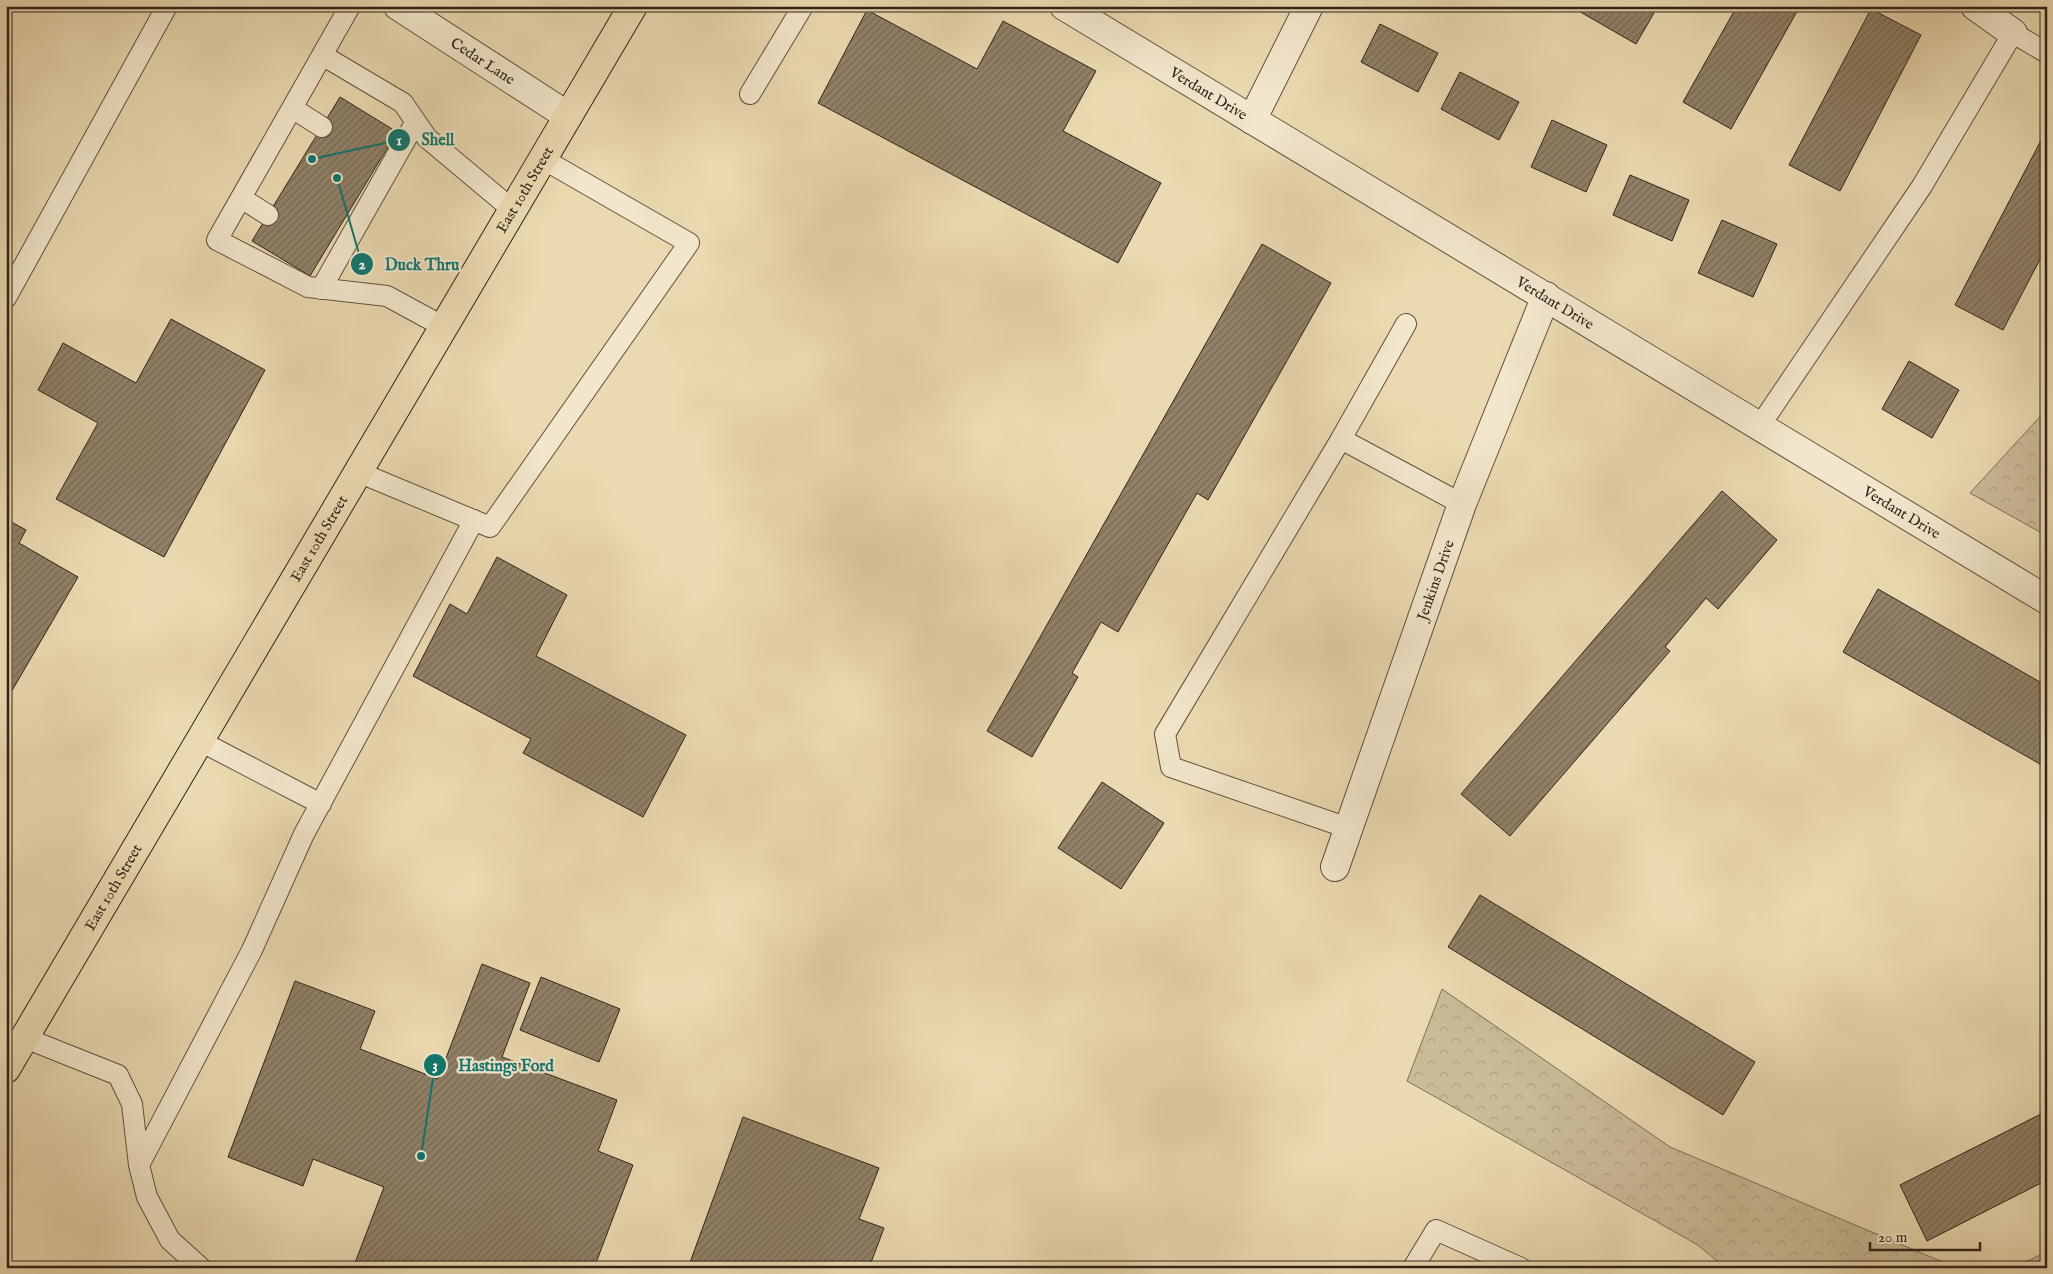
<svg xmlns="http://www.w3.org/2000/svg" width="2053" height="1274" viewBox="0 0 2053 1274" font-family="'IM FELL English',serif">
<style>
.forest{fill:url(#forest-crowns);stroke:#7d6f5a}
.building{fill:url(#building-hatch);stroke:#2f231b}
.lines{fill:none;stroke-linecap:round;stroke-linejoin:round}
.lane-casing{stroke:#5e5140;stroke-width:22}
.street-casing{stroke:#5e5140;stroke-width:30}
.primary-casing{stroke:#2f231b;stroke-width:30}
.lane{stroke:#f2e7cc;stroke-width:20}
.street{stroke:#f2e7cc;stroke-width:28}
.primary{stroke:#ebdab1;stroke-width:28}
.labels{text-anchor:middle;dominant-baseline:central;stroke-width:4.5;stroke-linejoin:round;paint-order:stroke}
.street-label{font-size:15px;fill:#2f231b;stroke:#f2e7cc}
.leader{fill:none;stroke:#0f766e;stroke-width:2}
.callout-dot{fill:#0f766e;stroke:#f2e7cc;stroke-width:2}
.mark-label{font-size:15px;text-anchor:middle;font-weight:bold;fill:#fff}
.callout-label{font-size:16px;text-anchor:middle;font-weight:bold;fill:#0f766e;stroke:#f2e7cc;stroke-width:4.5;stroke-linejoin:round;paint-order:stroke}
</style>
<defs>
<pattern id="forest-crowns" width="20" height="18" patternUnits="userSpaceOnUse" patternTransform="scale(1.25)"><rect width="20" height="18" fill="#cbbb98"/><path d="M2 6a3 3 0 1 1 6 0M12 15a3 3 0 1 1 6 0" fill="none" stroke="#afa082"/></pattern>
<pattern id="building-hatch" width="6" height="6" patternUnits="userSpaceOnUse" patternTransform="scale(1.25)"><rect width="6" height="6" fill="#918269"/><path d="M-1 1l2-2M0 6l6-6M5 7l2-2" fill="none" stroke="#776a56"/></pattern>
</defs>
<rect width="100%" height="100%" fill="#ebdab1"/>
<filter id="stains"><feTurbulence type="fractalNoise" baseFrequency=".004" numOctaves="4"/><feColorMatrix values="0 0 0 0 .2 0 0 0 0 .09 0 0 0 0 .02 0 0 0 .5 -.17"/></filter>
<radialGradient id="worn" r=".72"><stop offset=".6" stop-color="#630" stop-opacity="0"/><stop offset="1" stop-color="#630" stop-opacity=".3"/></radialGradient>
<path class="forest" d="M2047,409V536L1970,493Z
M1442,989L1670,1147L1957,1268H1725L1698,1245L1407,1081Z
M2047,1252V1268H2012Z"/>
<path class="building" d="M1570,6H1658L1636,44Z
M1737,6H1800L1731,129L1683,102Z
M1871,9L1921,35L1840,191L1789,165Z
M867,10L977,69L1003,21L1096,71L1063,131L1161,183L1118,263L818,103Z
M1380,24L1438,53L1418,92L1361,62Z
M1460,72L1519,102L1499,140L1441,109Z
M340,97L397,132L310,276L252,241Z
M1552,120L1607,145L1586,192L1531,167Z
M2047,129V246L2003,330L1955,305Z
M1630,175L1689,200L1672,241L1613,215Z
M1722,220L1777,244L1753,297L1698,273Z
M1262,244L1331,283L1208,500L1197,493L1118,632L1101,622L1072,673L1078,677L1032,757L987,731Z
M171,319L265,370L164,557L56,499L98,423L38,390L63,343L136,383Z
M1909,361L1959,390L1932,438L1882,409Z
M1722,491L1777,540L1718,609L1706,598L1665,647L1670,651L1510,836L1461,794Z
M6,519L26,530L19,543L78,577L6,701Z
M497,557L567,595L536,656L686,735L643,817L523,753L531,739L413,676L450,604L467,614Z
M1878,589L2047,686V768L1843,652Z
M1102,782L1164,823L1121,889L1058,848Z
M1480,895L1755,1062L1723,1115L1448,947Z
M482,964L530,983L502,1057L617,1100L598,1151L633,1165L594,1268H353L384,1187L313,1159L303,1186L228,1157L295,981L375,1011L360,1049L438,1079Z
M541,977L620,1009L599,1062L520,1030Z
M2047,1111V1180L1927,1241L1900,1185Z
M743,1117L879,1168L859,1219L884,1228L869,1268H688Z"/>
<g class="lines">
<defs>
<path id="lane" d="M350,6L217,240L308,287L387,296L444,327
M322,55L403,103L427,138L513,210
M750,94L803,6
M292,108L322,127
M241,198L268,215
M321,289L415,123
M6,298L167,6
M1759,427L1922,186L2013,33L2047,53
M1341,439L1406,324
M358,472L490,527L689,243L543,159
M200,741L321,804
M1348,828L1171,767L1165,734L1341,439L1462,504
M25,1038L118,1075L132,1104L139,1165L147,1197L170,1240L201,1268
M139,1165L252,950L304,834L474,520
M1413,1268L1436,1230L1521,1268"/>
<g id="street">
<path id="s1" d="M398,6L568,116"/>
<path id="s2" d="M1064,6L2047,600"/>
<path d="M1975,6L2013,33"/>
<path d="M1252,120L1309,6"/>
<path id="s3" d="M1335,867L1462,504L1546,296"/>
</g>
<g id="primary">
<path id="s4" d="M6,1069L633,6"/>
</g>
</defs>
<use href="#lane" class="lane-casing"/>
<use href="#street" class="street-casing"/>
<use href="#primary" class="primary-casing"/>
<use href="#lane" class="lane"/>
<use href="#street" class="street"/>
<use href="#primary" class="primary"/>
</g>
<g class="labels">
<g class="street-label">
<text stroke="none"><textPath href="#s1" startOffset="101">Cedar Lane</textPath></text>
<text stroke="none"><textPath href="#s2" startOffset="169">Verdant Drive</textPath></text>
<text stroke="none"><textPath href="#s4" startOffset="1021">East 10th Street</textPath></text>
<text stroke="none"><textPath href="#s2" startOffset="574">Verdant Drive</textPath></text>
<text stroke="none"><textPath href="#s2" startOffset="979">Verdant Drive</textPath></text>
<text stroke="none"><textPath href="#s4" startOffset="616">East 10th Street</textPath></text>
<text stroke="none"><textPath href="#s3" startOffset="304">Jenkins Drive</textPath></text>
<text stroke="none"><textPath href="#s4" startOffset="211">East 10th Street</textPath></text>
</g>
</g>
<path class="leader" d="M312 159L399 140M337 178L362 264M421 1156L435 1065"/>
<g class="callout-dot">
<circle cx="312" cy="159" r="5"/>
<circle cx="337" cy="178" r="5"/>
<circle cx="421" cy="1156" r="5"/>
<circle cx="399" cy="140" r="12"/>
<circle cx="362" cy="264" r="12"/>
<circle cx="435" cy="1065" r="12"/>
</g>
<g class="mark-label">
<text x="399" y="145">1</text>
<text x="362" y="269">2</text>
<text x="435" y="1070">3</text>
</g>
<g class="callout-label">
<text x="438" y="145">Shell</text>
<text x="422" y="270">Duck Thru</text>
<text x="506" y="1071">Hastings Ford</text>
</g>
<rect width="2053" height="1274" fill="none" stroke="#ebdab1" stroke-width="25"/>
<rect x="8" y="8" width="2038" height="1259" fill="none" stroke="#2f231b" stroke-width="2.5"/>
<rect x="12" y="12" width="2028" height="1249" fill="none" stroke="#2f231b"/>
<path d="M1870 1242v8h110v-8" fill="none" stroke="#2f231b" stroke-width="2.5"/>
<text x="1878" y="1242" font-size="15" fill="#2f231b" stroke="#f2e7cc" stroke-width="4" paint-order="stroke">20 m</text>
<rect width="100%" height="100%" filter="url(#stains)"/>
<rect width="100%" height="100%" fill="url(#worn)"/>
</svg>
